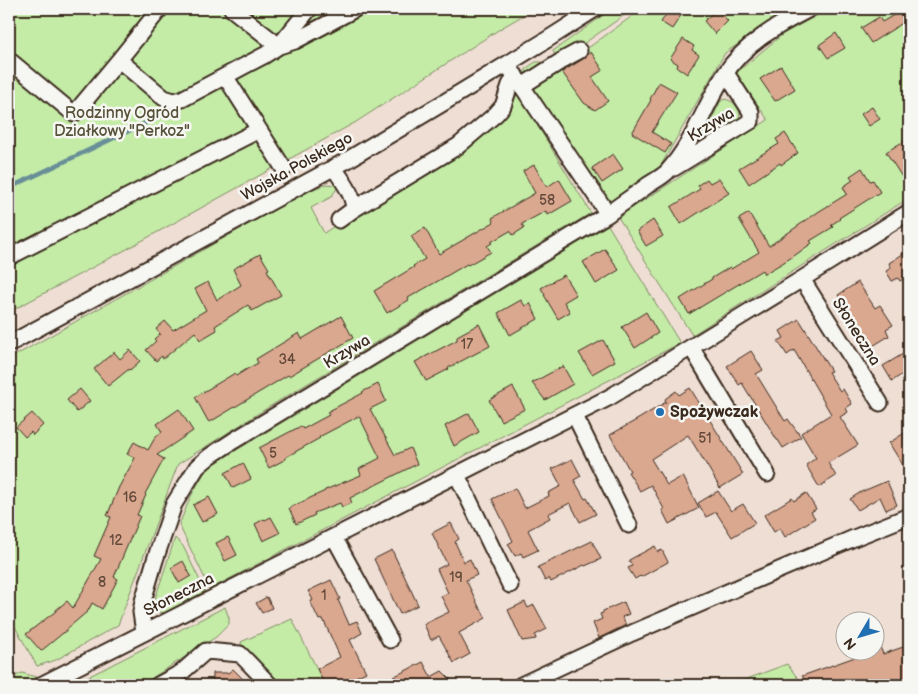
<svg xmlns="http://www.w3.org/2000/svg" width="918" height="694" viewBox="0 0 918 694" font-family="'Balsamiq Sans',sans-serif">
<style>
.green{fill:#c4eca7;stroke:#808b62}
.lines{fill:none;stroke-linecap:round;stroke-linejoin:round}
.stream{stroke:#688e97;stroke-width:4.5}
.building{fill:#daa78f;stroke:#3b2a1e}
.minor-casing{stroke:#3b2a1e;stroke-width:19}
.minor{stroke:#f6f6f2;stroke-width:15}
.poi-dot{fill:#1f6fb2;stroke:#f6f6f2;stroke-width:2}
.labels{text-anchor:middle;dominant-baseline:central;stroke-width:5;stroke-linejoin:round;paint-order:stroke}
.number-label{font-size:14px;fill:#63493a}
.park-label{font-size:16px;fill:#565139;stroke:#f6f6f2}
.street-label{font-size:16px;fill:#3b2a1e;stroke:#f6f6f2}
.poi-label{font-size:16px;font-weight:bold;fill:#3b2a1e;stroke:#f6f6f2;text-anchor:start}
</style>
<rect width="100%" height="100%" fill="#eeded4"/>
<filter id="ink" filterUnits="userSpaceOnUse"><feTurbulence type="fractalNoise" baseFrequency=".02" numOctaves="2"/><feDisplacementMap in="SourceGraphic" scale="10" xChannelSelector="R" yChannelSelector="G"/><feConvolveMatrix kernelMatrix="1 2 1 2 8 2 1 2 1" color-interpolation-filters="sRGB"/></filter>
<g filter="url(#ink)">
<path class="green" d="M9,9H534L503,27L356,122L127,249L9,312Z
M612,9H633L579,47L557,56L555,55L553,51Z
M642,9H789L725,53L660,167L607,207L530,90Z
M829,9H909V198L692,335L618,217L768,120L736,73L783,34Z
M536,62H541L543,67L526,80L522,75L528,67Z
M517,92L591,213L272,405L178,464L118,625L56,660L37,666L9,616V359L306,192L326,184L336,185L338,187L331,197L311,208L324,233L365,205L497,122Z
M724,99C736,101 742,110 739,122L712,136L706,131L720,102Z
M608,225L680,343L210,589L179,525L190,498L207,468Z
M175,538L183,546L205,591L164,613L157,612L154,610L153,605Z
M225,607L229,618V624L216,637L141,685H72Z
M292,619L325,685H277L242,648L241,642Z
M787,664L803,685H731Z
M22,673L36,677L37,679L25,685H9V679Z"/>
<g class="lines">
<path class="stream" d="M9,188L179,107"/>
</g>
<path class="building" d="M670,9H685L672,29L661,22Z
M717,9L728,21L715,34L704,21Z
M904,9H909V19L871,43L861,28L879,17L882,22Z
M836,33L845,48L828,58L819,45Z
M683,39L694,46L692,50L699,55L687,74L677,67L678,64L670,59Z
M591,52L603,70L592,77L608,101L595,110L584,103L562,72L583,59Z
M781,66L795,89L775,101L760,79Z
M659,82L677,92L652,132L671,144L665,153L632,133L651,100L650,99Z
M872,107L880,119L869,126L861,114Z
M785,133L798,153L781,165L780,163L749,184L739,168L779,144L776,139Z
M909,138V188L886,152Z
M613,154L623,169L602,183L592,168Z
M534,165L547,187L559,179L572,201L548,215L546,211L522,224L524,228L513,235L510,231L491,242L492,243L487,246L491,252L468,265L467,264L438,281L408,298L409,300L387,313L374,291L414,267L413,266L425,259L411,236L425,228L439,254L494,222L492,218L535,193L523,171Z
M862,168L870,181L873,180L880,192L839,218L840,219L831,225L833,227L810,241L812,243L794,256L764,274L762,270L689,314L680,299L712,279V278L730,267L731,269L759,252L739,219L749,213L769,246L818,212L847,194L843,187L853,180L850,176Z
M719,178L729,193L681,224L671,207L700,189L698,185L707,179L710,183Z
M653,220L663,236L646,246L637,231Z
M605,249L619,270L596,284L583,262Z
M909,250V276L900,281L898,278L892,281L886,271L891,268L889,263Z
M260,254L269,269L267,270L281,295L252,311L248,305L215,326L217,330L200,340L195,332L163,359L162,356L156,361L146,350L156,341L154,339L160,334L156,329L165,321L173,330L206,310L195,289L208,282L217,300L241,285L233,269Z
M564,275L576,295L564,302L570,312L558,319L544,295H545L541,288Z
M858,282L875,308L880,305L893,325L886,329L889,336L871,347L838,295Z
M521,300L525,306L530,303L538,319L510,335L498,313Z
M646,312L658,333L635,348L622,327Z
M341,316L353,338L289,376L288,375L210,422L208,421L195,397L235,373L236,376L247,369L258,363L256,359L299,333L302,339Z
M799,319L831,371L828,372L840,391L843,389L852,404L846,408L848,412L840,417L858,445L828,463L836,476L819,487L806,465L816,458L801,433L831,414L794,350L787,355L778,341L784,338L780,331Z
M479,324L490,346L448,368L449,369L426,381L415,362L457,340V336Z
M603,340L615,361L592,374L579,353Z
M130,350L140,361L130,370L129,369L108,386L94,369L114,352L120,359Z
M751,351L763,370L756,374L785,421L788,419L801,437L783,448L778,440H777L742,383L739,385L727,366Z
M903,354L909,364V370L892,381L883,366Z
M563,366L573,384L545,400L532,383Z
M378,384L386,401L370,409L395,455L410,448L417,464L350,498L352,503L342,507L340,503L314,513L315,515L296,524L289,508L325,491V490L361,475L359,469L380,458L359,416L319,437L320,438L286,457V459L269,468L259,448L301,426L303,429L329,415L327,412L363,393L362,392Z
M513,387L525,409L501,421L489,400Z
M690,388L743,474L720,488L709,469L688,435L651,459L667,485L683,476L699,508L669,524L662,510L664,509L651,485L640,491L628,472L630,471L610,435L640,418L666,402L665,399L676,391L679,395Z
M80,389L90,401L77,412L67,400Z
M179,409L193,431L157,455L164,459L145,494L146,495L137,515L140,516L114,577L118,579L102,609L92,603L88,611L68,628V629L41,651L26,634L56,611V610L67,601L73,608L101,559L94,556L111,517L107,516L119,487L135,458L127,454L134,442L148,450L156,436L162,432L157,424Z
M32,413L43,425L33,435L31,432L25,437L16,427Z
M469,413L479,432L454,446L445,426Z
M909,430V475L889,443Z
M572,459L581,476L574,480L585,499L587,498L596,514L580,522L570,503L548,514L550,518L528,530L538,550L523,557L521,553L515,556L508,544L513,541L492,499L515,488L525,508L549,496L548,493L561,486L552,469Z
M243,463L251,479L233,488L225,473Z
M887,481L897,505L886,510L880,497L858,510L850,499L861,492Z
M718,491L731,511L743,504L755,523L732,537L716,512L706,517L698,503Z
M806,493L816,509L811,512L815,518L785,537L780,528L774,532L764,515L792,498L794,501Z
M209,497L218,514L202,522L193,505Z
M271,517L280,533L263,541L255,524L264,519L265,520Z
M451,523L459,539L455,542L464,562L470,559L477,575L466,580L480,609H481L486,618L459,633L470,654L454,663L439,636L431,640L424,624L449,612L441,596L448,593L437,569L447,564L432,533Z
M228,537L237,555L225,561L216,543Z
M592,541L601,559L585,566L584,565L551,582L549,578L545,581L538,567Z
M655,546L658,552L662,550L668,562L641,577L640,576L635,579L628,568L632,566L629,560Z
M392,550L418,605L400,614L374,559Z
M183,561L191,576L179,583L171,568Z
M331,580L340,599L338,600L349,624L357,621L362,633L350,640L366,672L339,685H325L317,669L340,657L323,619L319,620L310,601L313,600L308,591Z
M267,597L272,608L262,613L256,603Z
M525,602L528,608L534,605L547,629L535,635L536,639L522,641L508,610Z
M624,602L629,614L622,617L626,625L599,638L593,623L602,619L600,614L603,613V611Z
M909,645V685H810L802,676L869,652H876V649L880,647L883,654Z
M423,662L431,677L442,671L456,685H397L393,677Z
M233,669L249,685H213V673H228Z"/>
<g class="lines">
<defs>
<path id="minor" d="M232,9L279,46
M279,46L309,9
M9,60L74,114L119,60L160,9
M119,60L164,98L174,101L182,99L265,55L279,46L295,41L355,9
M511,70L608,214
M225,76L284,169
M522,86L566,58L579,51
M334,168C342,180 353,193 354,209L339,220
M674,168L751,121V112L726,73
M354,209L458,146L496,114L503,106L510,85L515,75
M9,257L259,130
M802,279L880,403
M9,344L344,162L443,103L548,39L595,9
M691,347L767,474
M575,416L629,525
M457,475L510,585
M334,537L390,640
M144,633L141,612L143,601L155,560L174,504L197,467L210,456L233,441L608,214C621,204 635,195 648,185C654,181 662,177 667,172C694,143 704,106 725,74C744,44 778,25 809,9
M41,685L610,397L802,279L909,212
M158,685L182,672L206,651L240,654L270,685
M521,685L632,633L854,538L909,516"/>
</defs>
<use href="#minor" class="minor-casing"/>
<use href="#minor" class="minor"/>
</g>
</g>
<circle class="poi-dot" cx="660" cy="412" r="5"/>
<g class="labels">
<g class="number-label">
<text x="547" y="200">58</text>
<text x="467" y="344">17</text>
<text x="287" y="359">34</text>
<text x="705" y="438">51</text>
<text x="273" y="453">5</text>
<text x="130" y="497">16</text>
<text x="116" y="540">12</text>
<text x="456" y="577">19</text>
<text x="102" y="582">8</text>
<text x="324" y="595">1</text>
</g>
<g class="park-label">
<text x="122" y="113">Rodzinny Ogród<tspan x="122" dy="18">Działkowy "Perkoz"</tspan></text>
</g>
<g class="street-label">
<text transform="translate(711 125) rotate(-31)">Krzywa</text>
<text transform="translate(297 167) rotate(-29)">Wojska Polskiego</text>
<text transform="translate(856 332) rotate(58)">Słoneczna</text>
<text transform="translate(347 352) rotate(-31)">Krzywa</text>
<text transform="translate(179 595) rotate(-27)">Słoneczna</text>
</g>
<g class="poi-label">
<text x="670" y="412">Spożywczak</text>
</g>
</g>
<rect width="918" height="694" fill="none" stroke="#f6f6f2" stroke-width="30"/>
<rect x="15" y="15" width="888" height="664" fill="none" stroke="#3b2a1e" stroke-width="2" filter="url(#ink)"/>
<g transform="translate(860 636) rotate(232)"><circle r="24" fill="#f6f6f2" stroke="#aba49d"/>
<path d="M0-4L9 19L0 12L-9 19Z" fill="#1f6fb2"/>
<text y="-8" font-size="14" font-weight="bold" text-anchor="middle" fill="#3b2a1e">N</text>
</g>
</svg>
